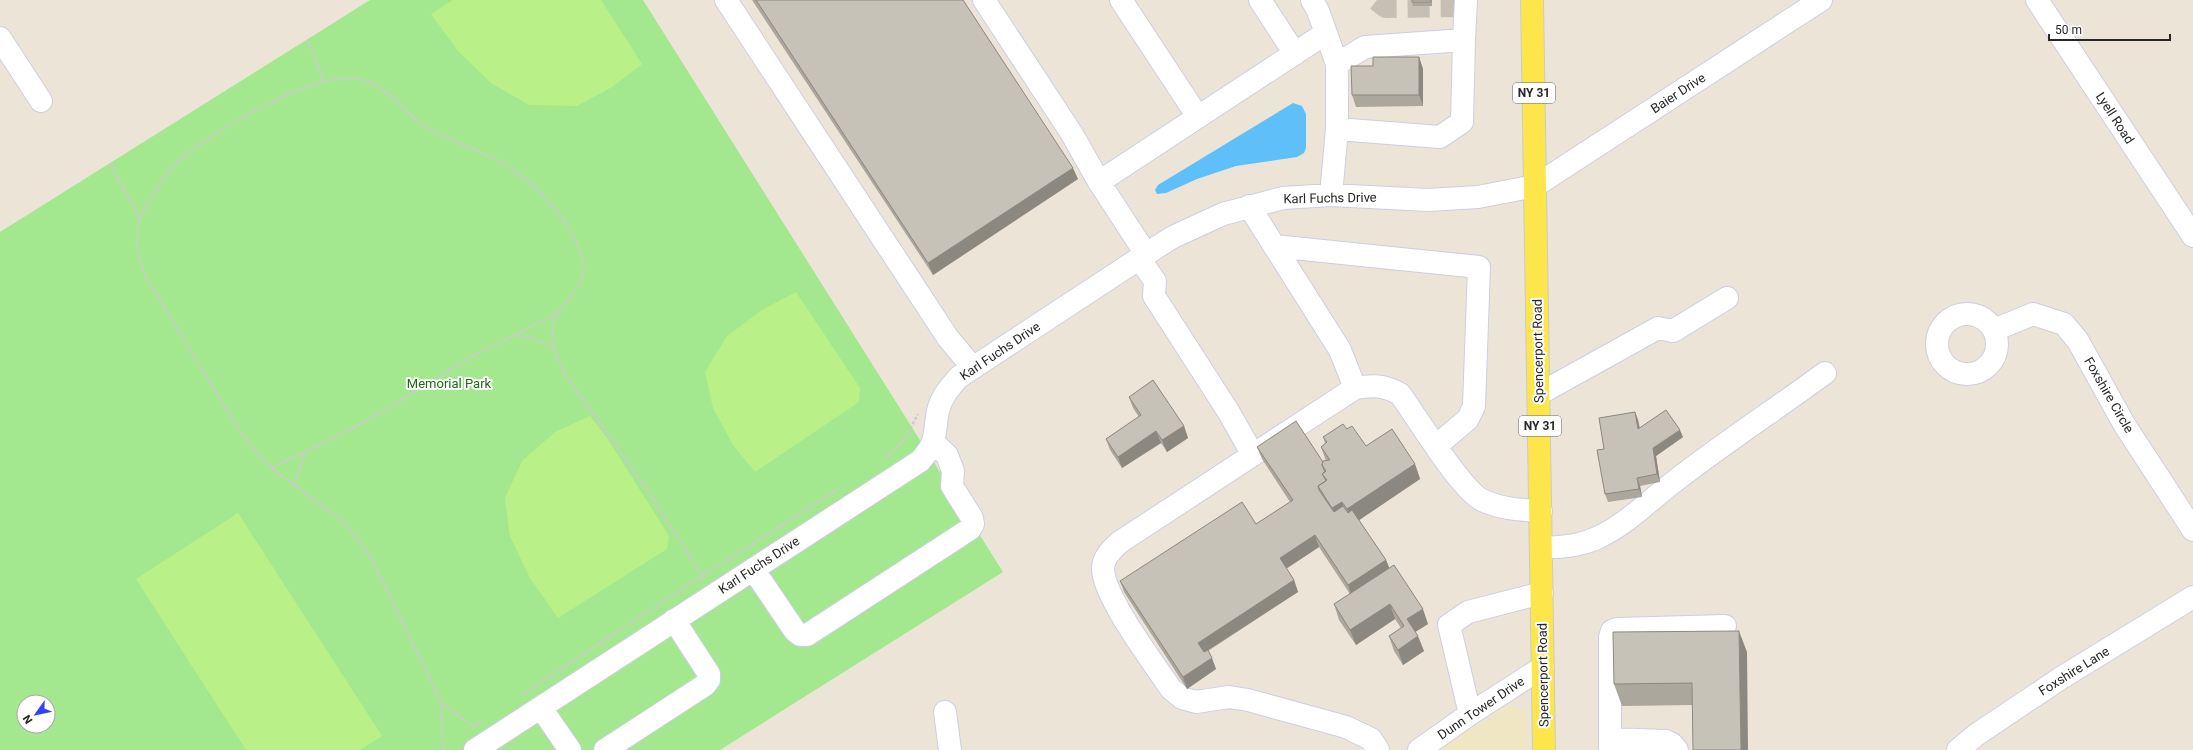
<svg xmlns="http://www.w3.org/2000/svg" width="2193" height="750" viewBox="0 0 2193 750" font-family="Roboto,sans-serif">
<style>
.education{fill:#f0e6c4}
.green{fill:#a3e88e;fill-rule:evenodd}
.pitch{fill:#b9f188}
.water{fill:#5fbff9}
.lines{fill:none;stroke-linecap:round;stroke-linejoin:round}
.minor-tunnel{stroke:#c5bfb4;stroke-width:22;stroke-dasharray:22 11;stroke-linecap:butt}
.minor-casing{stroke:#cccee2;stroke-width:24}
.major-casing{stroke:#cbcbcb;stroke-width:24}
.path{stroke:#cbcbcb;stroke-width:2.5;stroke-dasharray:3 2;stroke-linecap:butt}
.minor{stroke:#fff;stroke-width:22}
.major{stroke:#fde64b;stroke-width:22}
.wall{fill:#aba79d}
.shaded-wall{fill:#8b8880}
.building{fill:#c7c2b7;stroke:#8b8880}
.labels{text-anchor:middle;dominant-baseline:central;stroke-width:4;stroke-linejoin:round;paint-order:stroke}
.shield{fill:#fff;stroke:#686868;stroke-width:1}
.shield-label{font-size:12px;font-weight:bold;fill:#272727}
.street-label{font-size:13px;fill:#272727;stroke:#fff}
.park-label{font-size:13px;fill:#1b6913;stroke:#fff}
</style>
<rect width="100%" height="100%" fill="#ece5d7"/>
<path class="education" d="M1509,706L1523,709L1526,713L1528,750H1438L1502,709Z"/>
<path class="green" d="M370,0H643L1003,572L720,750H0V232ZM24,702H48V726H24Z"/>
<path class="pitch" d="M453,0H601L642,64L612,87L577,106L529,105L491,83L458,51L431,14Z
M796,292L860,388L859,402L755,472L733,445L713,408L705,372L727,336L762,310Z
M590,416L609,441L669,536L667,549L558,618L530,578L510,536L505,498L522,461L555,432Z
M238,513L382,736L360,750H246L136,579Z"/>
<path class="water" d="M1293,103L1302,106L1306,114V148L1304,153L1297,157L1236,166L1197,179L1166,193L1157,194L1155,190L1158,185Z"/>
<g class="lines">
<path class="minor-tunnel" d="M1377,0L1386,7L1465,6"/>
<defs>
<path id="minor" d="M726,0L948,338L973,368
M984,0L1072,134L1099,182L1146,254
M1121,0L1198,117
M1260,0L1295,54
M1312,0L1318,11L1337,64V129L1331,195
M2037,0L2193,236
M0,38L41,101
M1464,40L1466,0
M1337,129L1440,137L1462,122L1464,40L1365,47L1337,64
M1099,182L1326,33
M1249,206L1340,350L1355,388
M1274,246L1479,267L1474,406L1468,419L1436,446
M1139,258L1155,281L1154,296L1228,411L1253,455
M1937 344a30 30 0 1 1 60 0a30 30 0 1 1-60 0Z
M1994,330L2033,314L2064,324L2078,341L2124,424L2193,530
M1539,394L1658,328L1673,331L1727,298
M1541,548C1563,547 1583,546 1603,535C1630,521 1651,499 1675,481C1724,443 1776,409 1825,373
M753,569L795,631L800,635H807L970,529L973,524L972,518L952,486L953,471L947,455L934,443
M541,708L570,750
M945,712L950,750
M1470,714L1449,625L1468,612L1542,593
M1610,739L1666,741L1672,744L1677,750
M475,750L920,461C939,440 933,435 938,411C941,397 950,387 959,377L1146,254L1173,237L1223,214L1283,198L1331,195L1428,200L1478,197L1535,186L1821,0
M605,750L705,685L709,680V674L674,620
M1378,750L1371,739L1346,727L1248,700L1229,697L1196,702L1182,698L1171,689C1153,662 1105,599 1103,570C1102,558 1112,549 1120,542L1355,388C1373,385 1384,385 1400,394C1416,416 1461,490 1482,500C1501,509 1520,510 1541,511
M1419,750L1470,714L1543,667
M1610,750V637L1612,631L1617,629L1725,626
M1958,750L1976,735L2061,678L2193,597"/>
<path id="major" d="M1532,0L1544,750"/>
</defs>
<use href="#minor" class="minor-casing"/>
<use href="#major" class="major-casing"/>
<path class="path" d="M307,40L325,82
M110,163L140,218C134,243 136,255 147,279L235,423L252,447L271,468
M140,218C150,199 160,181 175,165C207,133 310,74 355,78C384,81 401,110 423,125C445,139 471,147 495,159C533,180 571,218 583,260C590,285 562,301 554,321C551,329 553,339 553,348
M516,334L558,313
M885,459L904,440L918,414
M294,485L305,452
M522,695L702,576L840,488
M441,703L474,727
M473,726L483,720
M443,750L441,702L372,560L357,538L340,519L271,468L330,440L389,408L471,357L515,335L534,339L553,348L565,375L646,488L705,580"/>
<use href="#minor" class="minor"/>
<use href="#major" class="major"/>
</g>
<path class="wall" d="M752,0H963L1078,179L933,275Z
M1432,0V6H1413L1412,2Z
M1419,57L1423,69V106L1356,107L1352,95L1373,66Z
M1129,397L1184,426L1188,438L1167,452L1161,443L1122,468L1110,450L1106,439L1139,417L1133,408Z
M1635,412L1638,420L1640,428L1683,437L1656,456L1660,482L1640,486L1642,497L1608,502L1605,494L1604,449Z
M1347,429L1366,446L1415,464L1420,479L1359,520L1386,560L1389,568L1428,624L1415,632L1424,651L1403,665L1394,651L1389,636L1401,628L1395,619L1356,645L1339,620L1334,604L1350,594L1319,547L1286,569L1294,580L1298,592L1208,651L1216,669L1187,689L1124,592L1120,581L1256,524L1290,502L1262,459L1257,447L1323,462L1326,461L1321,447L1325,443L1323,437Z
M1747,652L1692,705L1622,706L1614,684Z"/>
<path class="shaded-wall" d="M1419,57L1423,69V106L1419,95Z
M1073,168L1078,179L933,275L928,263Z
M1635,412L1638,420L1641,437L1638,429Z
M1184,426L1188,438L1167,452L1162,440Z
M1680,430L1683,437L1656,456L1660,482L1657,474L1653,448Z
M1156,431L1161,443L1122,468L1118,457Z
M1415,464L1420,479L1352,525L1347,509Z
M1637,478L1640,486L1642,497L1639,489Z
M1342,502L1347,517L1338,524L1332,508Z
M1315,535L1319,547L1284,570L1280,558Z
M1386,560L1391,572L1352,597L1348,585Z
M1294,580L1298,592L1202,654L1198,643Z
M1390,604L1395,619L1356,645L1350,630Z
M1423,609L1428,624L1412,634L1407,619Z
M1739,631L1747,652L1748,750H1741Z
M1418,636L1424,651L1403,665L1398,650Z
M1212,658L1216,669L1187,689L1183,677Z"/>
<path class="building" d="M756,0H963L1073,168L928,263Z
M1412,0H1431V2H1412Z
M1373,57H1419V95H1352L1351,66H1373Z
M1153,380L1184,426L1162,440L1156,431L1118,457L1106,439L1141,415L1129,397Z
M1666,410L1680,430L1653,448L1657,474L1637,478L1639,489L1605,494L1597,450L1604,449L1599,418L1635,412L1638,429Z
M1296,421L1323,462L1322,465L1325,472L1322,474L1324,477L1326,481L1318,486L1319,490L1334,512L1343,506L1348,513L1352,510L1386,560L1348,585L1315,535L1280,558L1294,580L1198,643L1204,652L1208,650L1212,658L1183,677L1120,581L1242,502L1256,524L1293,500L1257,447Z
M1343,424L1347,429L1352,426L1366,446L1392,429L1415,464L1347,509L1342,502L1332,508L1318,486L1327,480L1322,474L1326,471L1322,465L1323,461L1330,460L1321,447L1327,442L1323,437Z
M1394,565L1423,609L1407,619L1418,636L1398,650L1389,636L1404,626L1390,604L1350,630L1334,604Z
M1739,631L1741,750H1693L1692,683L1614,684L1613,632Z"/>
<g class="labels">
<g class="shield">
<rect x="1513" y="83" width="42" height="20" rx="3"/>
<rect x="1519" y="416" width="42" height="20" rx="3"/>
</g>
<g class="shield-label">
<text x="1534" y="93">NY 31</text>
<text x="1540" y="426">NY 31</text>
</g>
<g class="street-label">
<text transform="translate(1678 93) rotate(-33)">Baier Drive</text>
<text transform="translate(2115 118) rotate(57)">Lyell Road</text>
<text transform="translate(1330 198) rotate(-1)">Karl Fuchs Drive</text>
<text transform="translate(1000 351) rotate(-34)">Karl Fuchs Drive</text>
<text transform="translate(1538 351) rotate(-91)">Spencerport Road</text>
<text transform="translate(2109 395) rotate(60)">Foxshire Circle</text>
<text transform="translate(759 565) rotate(-33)">Karl Fuchs Drive</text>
<text transform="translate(2074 671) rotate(-32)">Foxshire Lane</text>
<text transform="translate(1543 675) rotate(-91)">Spencerport Road</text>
<text transform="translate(1481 708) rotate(-34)">Dunn Tower Drive</text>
</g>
<g class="park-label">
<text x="449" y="383">Memorial Park</text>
</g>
</g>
<g transform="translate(36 714) rotate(237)"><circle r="19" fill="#ffffff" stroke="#a9a9a9"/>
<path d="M0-3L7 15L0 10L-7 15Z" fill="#3141ff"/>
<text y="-6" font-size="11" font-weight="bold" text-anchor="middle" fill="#272727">N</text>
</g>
<path d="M2049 34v6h121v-6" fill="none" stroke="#272727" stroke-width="2"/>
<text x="2055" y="34" font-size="12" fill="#272727" stroke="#ffffff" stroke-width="3" paint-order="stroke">50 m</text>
</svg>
